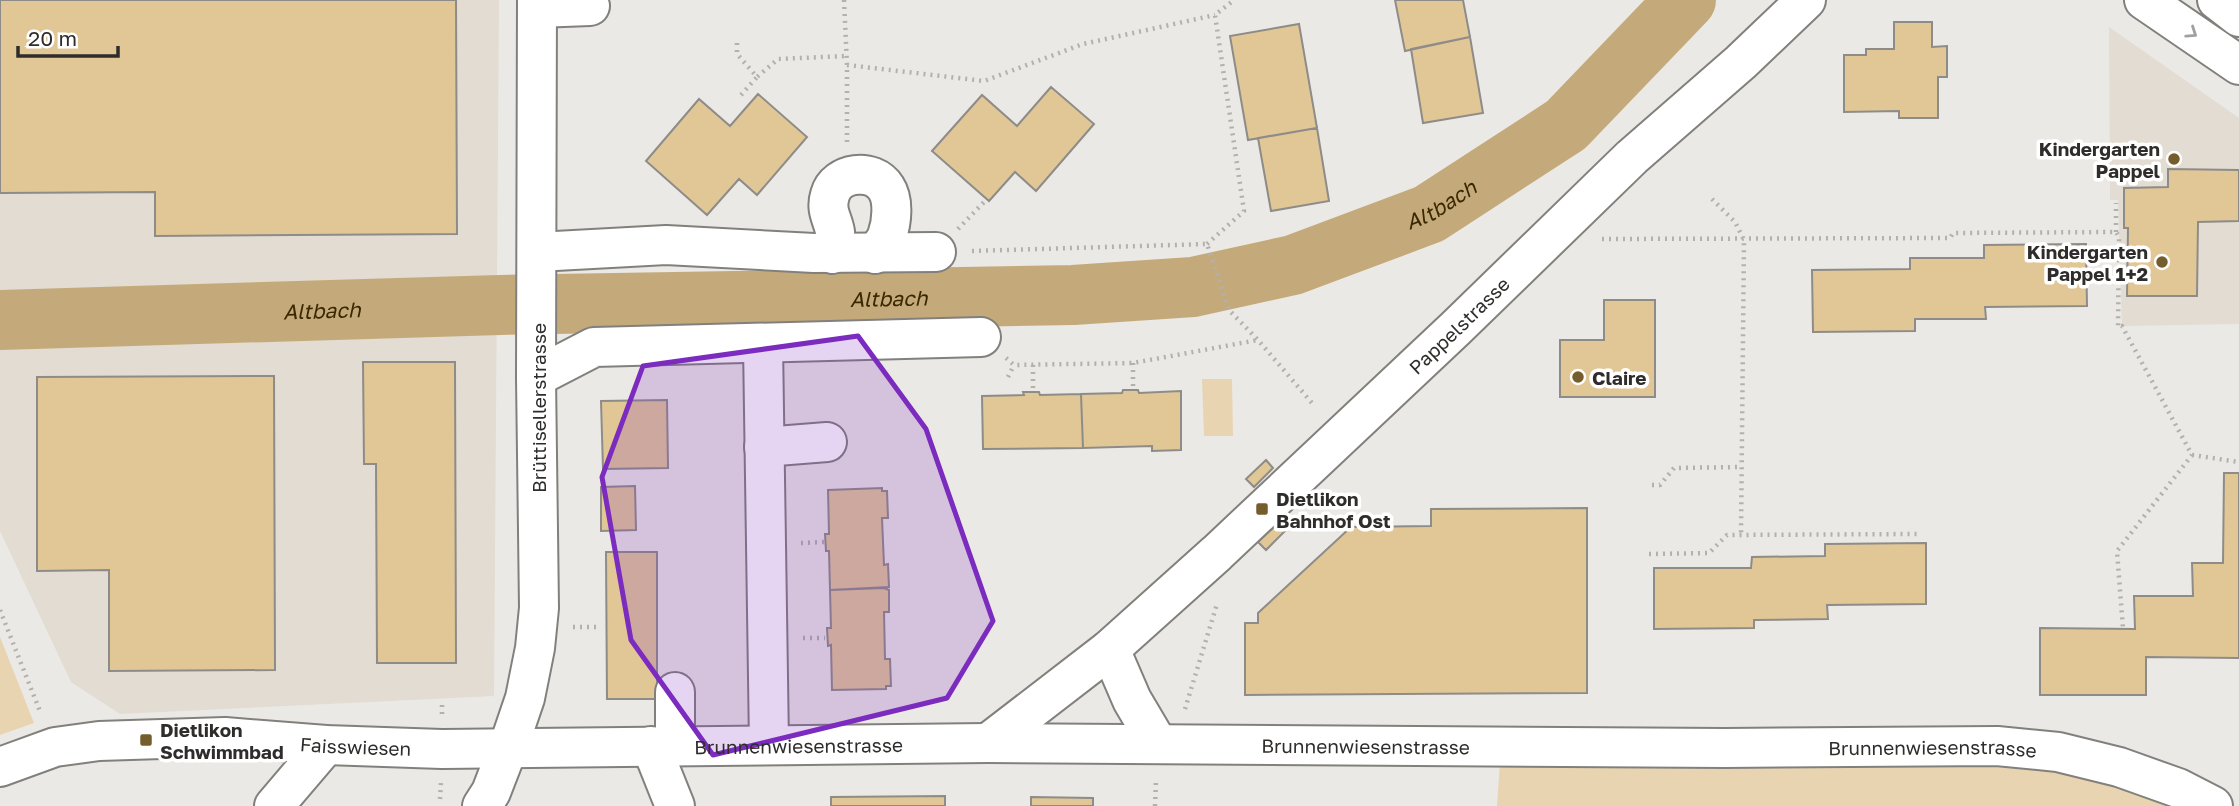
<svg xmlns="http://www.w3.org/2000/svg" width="2239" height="806" viewBox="0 0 2239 806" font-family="'Golos Text',sans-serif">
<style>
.built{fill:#e2dcd2}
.green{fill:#e8d4b1}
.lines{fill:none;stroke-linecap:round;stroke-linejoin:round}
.river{stroke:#c4aa7a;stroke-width:60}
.building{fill:#e2c796;stroke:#8e8c89;stroke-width:2}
.minor-casing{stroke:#82807d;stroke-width:42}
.major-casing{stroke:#82807d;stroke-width:42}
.path{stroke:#b2b1ad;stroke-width:4.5;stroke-dasharray:2 5;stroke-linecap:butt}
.minor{stroke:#fff;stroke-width:38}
.major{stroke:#fff;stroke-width:38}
.oneway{stroke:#a1a0a0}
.marked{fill:#7b2cbf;fill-opacity:0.2;stroke:#7b2cbf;stroke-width:5;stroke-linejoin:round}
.poi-dot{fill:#755d2d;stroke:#fff;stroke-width:2.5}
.labels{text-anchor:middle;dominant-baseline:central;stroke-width:7;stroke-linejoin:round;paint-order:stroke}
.poi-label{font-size:19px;font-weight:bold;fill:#2e2d2b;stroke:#fff;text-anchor:start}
.street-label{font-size:19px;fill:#2e2d2b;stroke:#fff}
.water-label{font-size:21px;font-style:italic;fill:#3b2800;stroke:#fff}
</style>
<rect width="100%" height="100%" fill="#ebe9e5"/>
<path class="built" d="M0,0H499L494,696L120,714L71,682L0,531Z
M2109,27L2239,118V324L2122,326L2118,200H2110Z"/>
<path class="green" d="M1202,379H1232L1233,436H1204Z
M0,637L34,723L0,735Z
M1946,745L2213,806H1497L1501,747Z"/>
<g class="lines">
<path class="river" id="s1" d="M0,320L500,305L1073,295L1193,287L1293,265L1429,214L1566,125L1686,0"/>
</g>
<path class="building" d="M0,0H456L457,234L155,236V192L0,193Z
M1395,0H1463L1470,37L1405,51Z
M1894,22H1932V47L1947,46V77H1938V118H1899V111L1844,112V55H1866V49H1894Z
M1299,24L1317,128L1248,140L1230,36Z
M1470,37L1483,113L1423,123L1411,49Z
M1051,87L1094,124L1036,191L1015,172L989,201L932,151L982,95L1017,126Z
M758,94L807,137L757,195L739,179L707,215L646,161L699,99L730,126Z
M1317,128L1329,201L1271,211L1258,138Z
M2168,169L2239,170V221L2198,222L2197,296H2127L2128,228H2124V188L2168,187Z
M2086,244L2087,306L1985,307L1986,319H1915V331L1813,332L1812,270L1910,269V258H1984V245Z
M1604,300H1655V397H1560V340H1604Z
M363,362H455L456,663H377L376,464H364Z
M274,376L275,670L109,671V570L37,571V377Z
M1123,390H1138L1139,393L1181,391V450L1152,451V446L1083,448L1081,394L1122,393Z
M1023,392H1039L1040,395L1081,394L1083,448L983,449L982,396L1024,395Z
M667,400L668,468L603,469L601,401Z
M1266,460L1273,468L1254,487L1246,479Z
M2224,473H2239V658L2146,657V695H2040V628L2135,629L2134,596H2193L2192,563H2223Z
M635,486L636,530L601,531V487Z
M882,488V491H887L888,518H882L884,565L888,564L889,587L830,590L829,551H826L825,534H829L828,490Z
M1587,508V693L1245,695V623H1258V613L1351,527L1431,526V509Z
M1278,523L1285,531L1266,550L1258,542Z
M1926,543V604L1827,605L1828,619L1754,620V628L1654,629V568H1751L1752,557L1825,556V544Z
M606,552H657V699H607Z
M884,588L889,590V612H884L885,659H890L891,686H886V689L832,690L831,645L828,646L827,628H831L830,590Z
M945,796V806H831V797Z
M1031,797L1093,798V806H1031Z"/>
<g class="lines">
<defs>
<g id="minor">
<path d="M537,8L590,6"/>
<path d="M537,252L666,245L814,253L936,252"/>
<path d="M832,254C833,247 836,238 835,232C833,219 825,211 830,195C836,172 873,167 886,188C894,200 892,222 887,236C885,242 879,248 875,254"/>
<path d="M763,344L769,744"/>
<path d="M536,377L594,347L981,337"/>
<path d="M764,447L827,442"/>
<path d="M1110,649L1132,700L1158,744"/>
<path id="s2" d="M988,743L1110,649L1217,553L1456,328L1632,157L1741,62L1806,0"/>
<path d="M651,746L675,806"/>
<path d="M675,746V692"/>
<path id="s3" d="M0,767L55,747L99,741L225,737L326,745L442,749L988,743L1725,748L1997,746L2058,752L2119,767L2178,788L2213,806"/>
<path d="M274,806L326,745"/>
<path d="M482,806L491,792L508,748L525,698L535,648L539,608L536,377L537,0"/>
</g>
<path id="major" d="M2144,0L2239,65
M2217,0L2239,17"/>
</defs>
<use href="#minor" class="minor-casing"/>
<use href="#major" class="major-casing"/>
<path class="path" d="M844,0L847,65V142
M737,43V54L757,77L778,59L846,56
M847,65L984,81L1083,44L1215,15
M741,95L757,77
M1712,199L1735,222L1744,240L1741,535
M958,229L987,199
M2116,232V203
M1602,239L1950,238L1953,233L2116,232L2119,237L2118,327L2122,326L2192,455L2117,551L2123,629
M1207,244L1244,211L1215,15L1234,0
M972,251L1207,244L1229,310L1258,340L1312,403
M1006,358L1014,365L1133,363L1258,340
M1133,363V387
M1033,365V390
M1008,377L1014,365
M2192,455L2239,462
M1652,485H1660L1674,468L1742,467
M801,543L824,542
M1649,554L1709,553L1727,535L1918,534
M0,610L41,714
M573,627H598
M803,638H825
M1185,709L1217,604
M442,714V703
M440,799L441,782
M1155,806L1156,779"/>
<use href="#minor" class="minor"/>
<use href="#major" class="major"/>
</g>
<defs><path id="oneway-chevron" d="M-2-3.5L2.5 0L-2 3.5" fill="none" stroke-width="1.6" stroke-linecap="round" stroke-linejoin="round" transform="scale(1.75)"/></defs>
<use class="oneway" href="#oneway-chevron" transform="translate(2192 33) rotate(34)"/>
<path class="marked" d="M858,336L926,429L993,621L947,698L713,755L631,640L602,477L643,366Z"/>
<g class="poi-dot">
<circle cx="2174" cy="159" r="7"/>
<circle cx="2162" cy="262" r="7"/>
<circle cx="1578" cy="377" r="7"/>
<rect x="1255" y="502" width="14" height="14" rx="3.5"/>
<rect x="139" y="733" width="14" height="14" rx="3.5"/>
</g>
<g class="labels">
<g class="poi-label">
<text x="2160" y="148" text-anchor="end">Kindergarten<tspan x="2160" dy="22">Pappel</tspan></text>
<text x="2148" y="251" text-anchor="end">Kindergarten<tspan x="2148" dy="22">Pappel 1+2</tspan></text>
<text x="1592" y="377">Claire</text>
<text x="1276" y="498">Dietlikon<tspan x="1276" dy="22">Bahnhof Ost</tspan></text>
<text x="160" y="729">Dietlikon<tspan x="160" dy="22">Schwimmbad</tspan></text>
</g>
<g class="street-label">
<text stroke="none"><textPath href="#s2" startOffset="630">Pappelstrasse</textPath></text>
<text transform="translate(538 408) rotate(-90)">Brüttisellerstrasse</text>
<text stroke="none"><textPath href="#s3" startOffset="360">Faisswiesen</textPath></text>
<text stroke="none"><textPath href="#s3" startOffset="803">Brunnenwiesenstrasse</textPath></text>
<text stroke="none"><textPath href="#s3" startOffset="1370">Brunnenwiesenstrasse</textPath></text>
<text stroke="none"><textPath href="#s3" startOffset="1937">Brunnenwiesenstrasse</textPath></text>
</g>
<g class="water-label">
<text stroke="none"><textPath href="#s1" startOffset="1456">Altbach</textPath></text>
<text stroke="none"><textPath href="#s1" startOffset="889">Altbach</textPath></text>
<text stroke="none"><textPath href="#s1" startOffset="322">Altbach</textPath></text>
</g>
</g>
<path d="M18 46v10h100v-10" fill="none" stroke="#2e2d2b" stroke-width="3.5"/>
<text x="28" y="46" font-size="21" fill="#2e2d2b" stroke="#ffffff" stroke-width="5" paint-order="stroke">20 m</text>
</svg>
